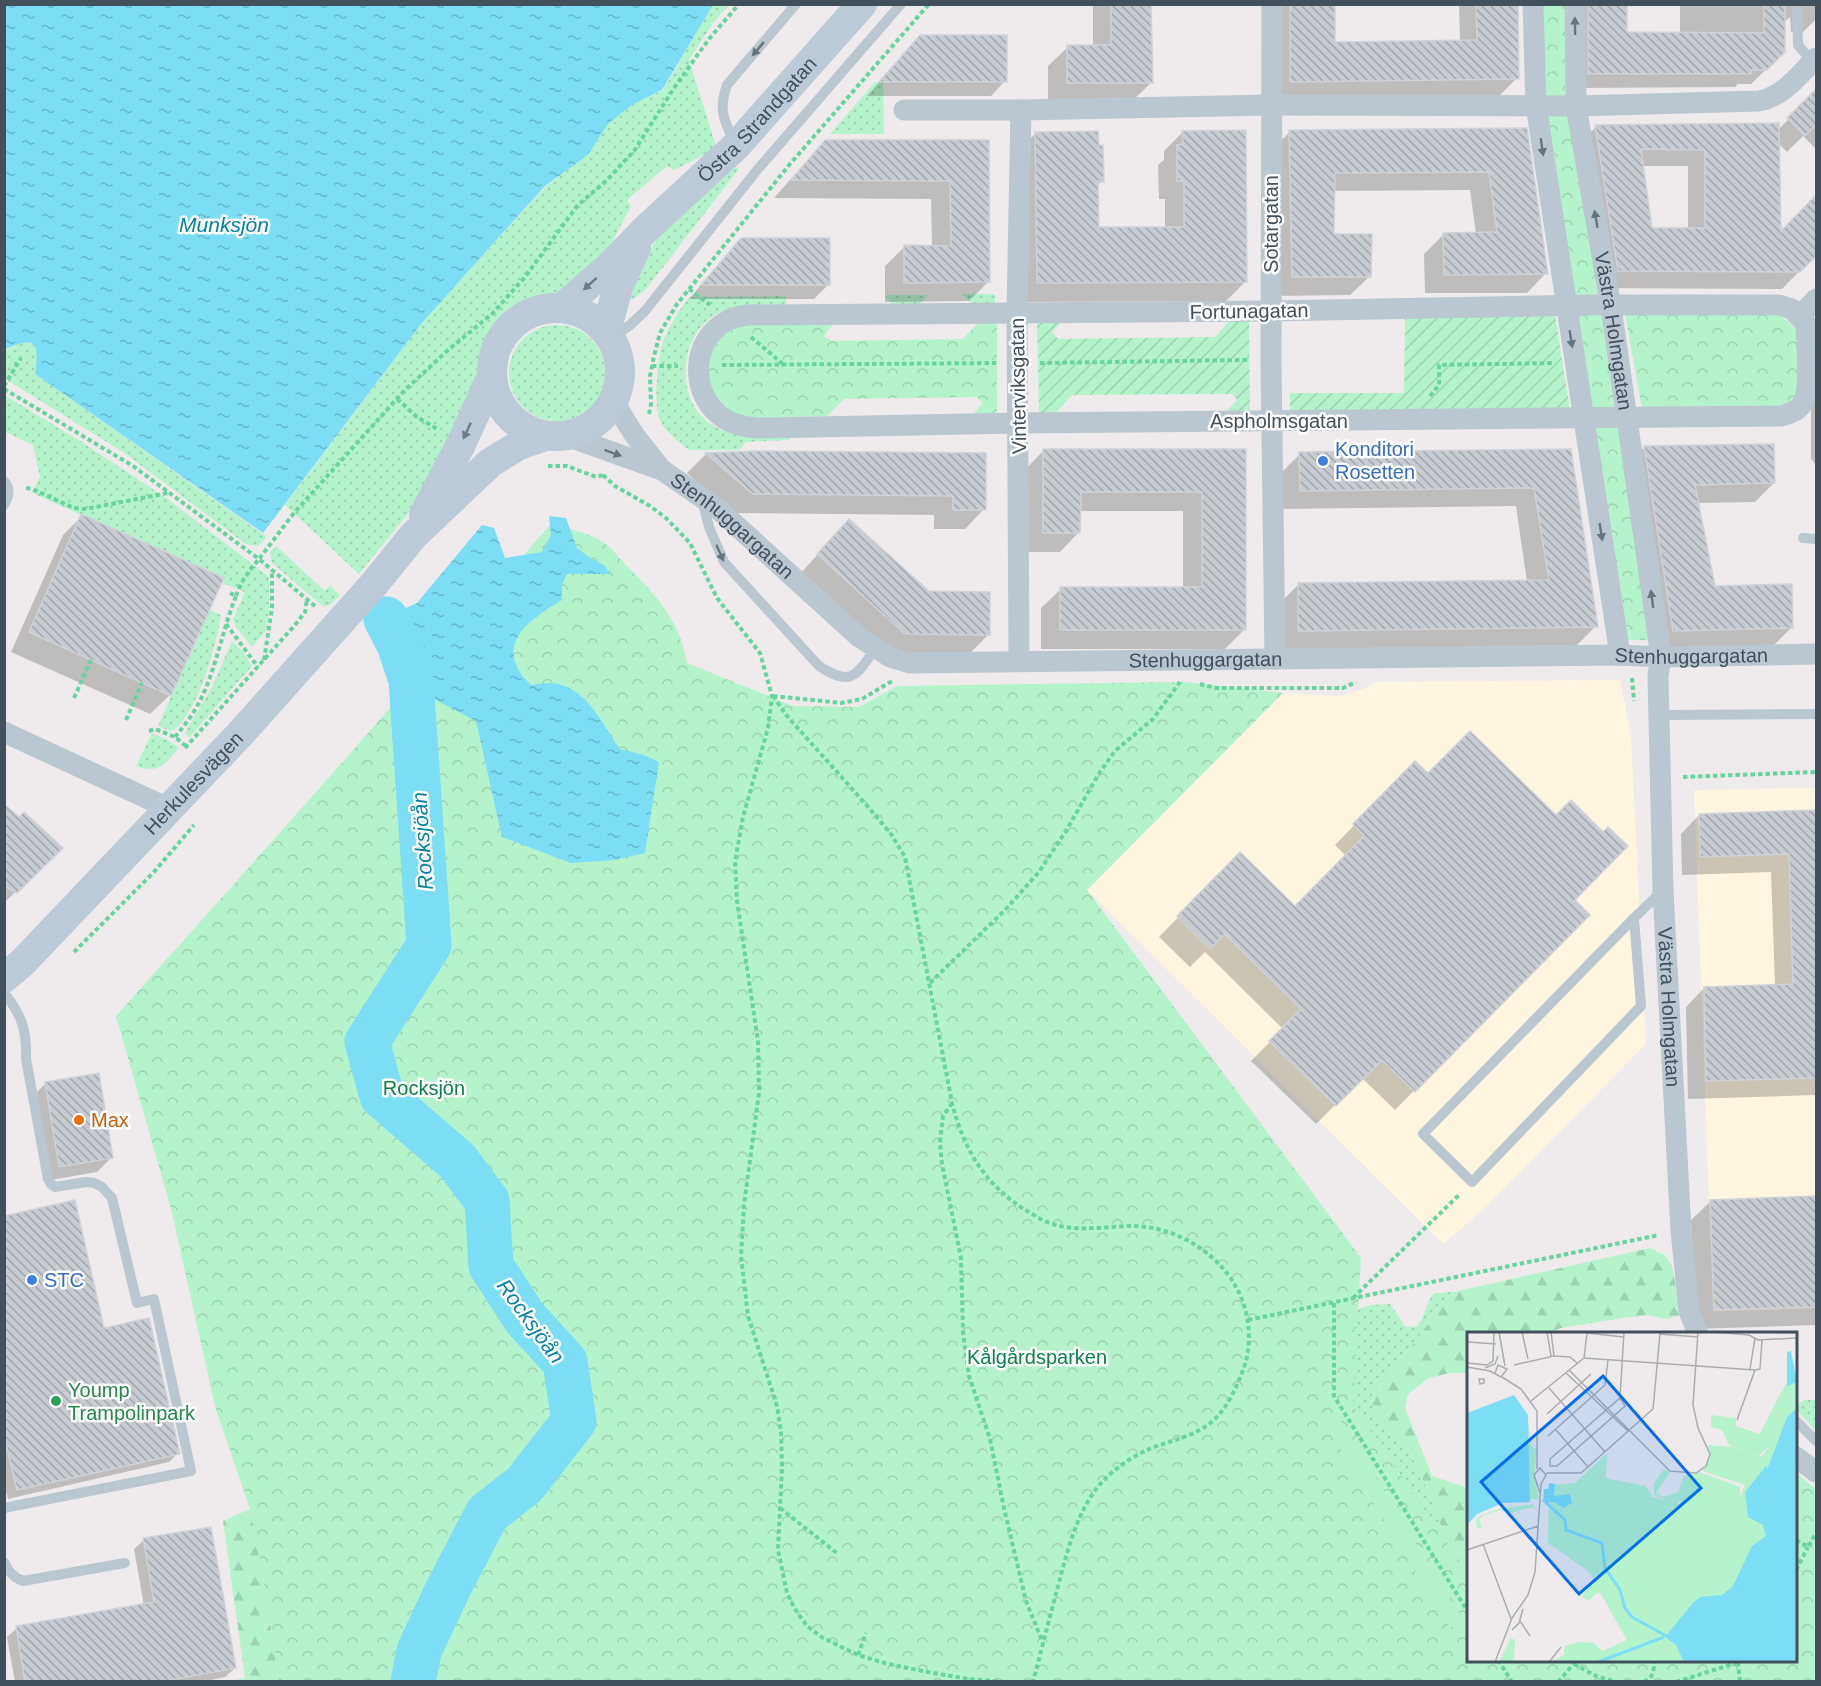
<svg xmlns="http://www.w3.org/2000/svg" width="1821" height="1686" viewBox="0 0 1821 1686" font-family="Arial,sans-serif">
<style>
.commercial{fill:#fef5e1}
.grass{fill:url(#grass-dots)}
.forest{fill:url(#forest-firs)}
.park{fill:url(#park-crowns)}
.garden{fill:url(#garden-furrows)}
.pitch{fill:#b4f3cc}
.water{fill:url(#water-ripples)}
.shadow{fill:#0003;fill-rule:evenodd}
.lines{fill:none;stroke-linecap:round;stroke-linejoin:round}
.river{stroke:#7cddf5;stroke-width:45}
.building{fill:url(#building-back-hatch);stroke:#cfd2d9;stroke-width:1.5;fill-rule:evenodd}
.path{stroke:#68d49e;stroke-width:4;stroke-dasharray:4.5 3;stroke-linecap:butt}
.service{stroke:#bac7d1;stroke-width:10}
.minor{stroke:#bac7d1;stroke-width:21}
.secondary{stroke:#bccad8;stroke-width:30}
.oneway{fill:#66747e}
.oneway2{fill:#6d7b87}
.shop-dot{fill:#3f7fe0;stroke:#fff;stroke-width:2}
.food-dot{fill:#e8710a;stroke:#fff;stroke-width:2}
.leisure-dot{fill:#2e9e5b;stroke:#fff;stroke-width:2}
.labels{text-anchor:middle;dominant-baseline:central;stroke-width:5;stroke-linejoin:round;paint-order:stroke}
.street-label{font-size:20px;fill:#42505b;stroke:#fff}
.shop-label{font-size:20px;fill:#366cbe;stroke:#fff;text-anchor:start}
.park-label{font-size:20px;fill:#0c8347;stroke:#fff}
.food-label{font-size:20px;fill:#c56008;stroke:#fff;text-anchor:start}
.leisure-label{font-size:20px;fill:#27864d;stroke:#fff;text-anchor:start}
.water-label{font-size:21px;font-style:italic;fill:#0281a1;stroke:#fff}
.inset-river{fill:none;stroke:#7cddf5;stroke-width:3}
.inset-road{fill:none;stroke:#aaadb2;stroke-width:1.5}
.view{fill:#056ef0;fill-opacity:0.15;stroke:#056ef0;stroke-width:3}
.inset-edge{fill:none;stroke:#42505b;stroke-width:3}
</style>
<defs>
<pattern id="grass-dots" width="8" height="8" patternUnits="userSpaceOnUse" patternTransform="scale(1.5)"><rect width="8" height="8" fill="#b4f3cc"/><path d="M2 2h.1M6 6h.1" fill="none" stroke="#9cd2b1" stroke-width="1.8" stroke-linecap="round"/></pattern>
<pattern id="forest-firs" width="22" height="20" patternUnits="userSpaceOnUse" patternTransform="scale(1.5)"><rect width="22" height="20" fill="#b4f3cc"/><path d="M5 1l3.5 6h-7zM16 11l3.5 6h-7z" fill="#9cd2b1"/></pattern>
<pattern id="park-crowns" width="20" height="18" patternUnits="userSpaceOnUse" patternTransform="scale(1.5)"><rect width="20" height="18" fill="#b4f3cc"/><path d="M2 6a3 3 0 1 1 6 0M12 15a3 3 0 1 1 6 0" fill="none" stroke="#9cd2b1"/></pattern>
<pattern id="garden-furrows" width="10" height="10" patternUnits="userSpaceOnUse" patternTransform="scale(1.5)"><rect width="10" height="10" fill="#b4f3cc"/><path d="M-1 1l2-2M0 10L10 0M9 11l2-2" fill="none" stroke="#9cd2b1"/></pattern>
<pattern id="water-ripples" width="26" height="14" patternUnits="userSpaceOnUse" patternTransform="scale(1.5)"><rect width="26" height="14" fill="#7cddf5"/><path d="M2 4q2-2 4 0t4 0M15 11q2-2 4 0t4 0" fill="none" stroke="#67b6c9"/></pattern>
<pattern id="building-back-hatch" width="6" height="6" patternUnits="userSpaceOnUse" patternTransform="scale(1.5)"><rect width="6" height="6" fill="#c7cbd2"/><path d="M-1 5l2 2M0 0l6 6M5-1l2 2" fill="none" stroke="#a3a7ad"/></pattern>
</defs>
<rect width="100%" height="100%" fill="#efebec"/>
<path class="commercial" d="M1620,680L1631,737L1646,1044L1483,1210L1443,1244L1087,890L1283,693L1342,696L1366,688L1377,682Z
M1816,788V1309L1713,1312L1694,790Z"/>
<path class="grass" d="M713,5H729L713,23L689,60L715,143L712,151L674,170L667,166L627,200L631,206L606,254L560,292L526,304L506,318L495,330L439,462L410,511L359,574L285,505L421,324L546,186L588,155L608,124L632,105L663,90Z
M875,82H883L884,134H830Z
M735,167L739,169L646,289L632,300L630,298L636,276L647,255L659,236Z
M961,294H995V304L972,303Z
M886,295H927V297L919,305H895L886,298Z
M786,296V303L782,307C763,307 736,303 718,313C678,334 673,402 714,426C734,438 764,435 787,436L790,440L746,442L739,450H689C678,441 666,433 660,420C653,405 658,357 663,342C669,326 679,311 689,297Z
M509 373a48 48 0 1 1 96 0a48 48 0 1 1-96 0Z
M20,342C43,341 37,358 35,374L267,537L258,546L246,544L123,452L5,379V349Z
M4,395L77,439L165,497L269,577V611L266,630L252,647L236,627L233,619L245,592L222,583L223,578L32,493L40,477L33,445L5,432Z
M276,546L325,591L330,586L340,595L331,604L324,607L272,563L270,553Z
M210,610L221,615C215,648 200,708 174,730H168L158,726Z
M232,641L245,654L252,666L189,738L185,733L186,731L212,687Z
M152,733L169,741L179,748C166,763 158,775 136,766Z
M1458,1291L1441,1304L1426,1327L1385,1380L1372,1393L1392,1437L1408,1449L1421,1475L1444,1533L1449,1555L1351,1411L1349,1312L1371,1305L1390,1304L1406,1327L1418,1326C1425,1315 1426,1304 1433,1294Z
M1805,1400H1816V1431L1796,1409V1405Z"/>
<path class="forest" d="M1650,1248L1665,1255L1672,1266L1681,1315L1666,1319L1648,1315L1623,1318L1561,1328L1548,1333L1468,1334V1373H1450L1429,1378L1408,1394L1405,1408L1432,1476L1468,1488V1594L1449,1555L1444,1533L1421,1475L1408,1449L1392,1437L1374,1412L1372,1393L1383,1383L1426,1327L1441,1304L1458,1291Z
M250,1509L262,1570L279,1681H229L245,1678L223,1521Z"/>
<path class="park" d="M1543,5H1566L1653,640H1628L1545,101Z
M1775,313C1784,318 1795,325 1798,335C1800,341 1799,385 1797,391C1795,397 1790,402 1786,406L1642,409L1625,314Z
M980,321L997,322V413L972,416L983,402L976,397L844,399L827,416L748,418C714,409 695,374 717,343C724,334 732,328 743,325C751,323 762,324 770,324C792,323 814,322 835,322L824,336L832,341L963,339Z
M550,525C568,529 588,532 603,542C612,548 619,558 627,566C656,595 680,621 687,663L793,706L859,707L897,686L1184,682L1283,693L1087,890L1361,1258L1353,1405L1468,1573V1660H1529L1530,1662L1533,1660H1796V1473L1816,1489V1681H279L262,1570L250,1509L216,1410L171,1209L116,1016L332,774Z"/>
<path class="garden" d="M1555,315L1570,410H1290V393H1404L1405,317Z
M1232,318L1249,319L1250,412L1224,414L1237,400L1232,394L1072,395L1054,415H1039L1037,321L1063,320L1052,332L1058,339L1215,337Z"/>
<path class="pitch" d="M1340,1419L1463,1620L1450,1628L1327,1427Z"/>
<path class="water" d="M5,4H713V5L662,90L632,105L608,124L588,155L545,186L421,324L263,533L35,374C40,342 35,336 5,349Z
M549,516L566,518L577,548L589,557L604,565L610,574H567L562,585V600C527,621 491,646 531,685C537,684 544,683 550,683C585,684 602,724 620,749L644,755L659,762L645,853L615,860L571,863L502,837L476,721L403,683L375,638L372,635L396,607L399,611L417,603L482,525L494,528L505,558L542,552L551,535Z"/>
<path class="shadow" d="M1093,4H1149L1152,82L1132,101L1048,102V66L1068,47L1093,46Z
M1272,4H1333L1334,43L1460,42L1459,4H1516L1517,78L1499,96L1273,99Z
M1573,4H1626V34H1680V4H1816V19L1803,32H1791L1790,17L1783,23L1784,52L1751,84H1738L1735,87L1575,88Z
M920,36L1005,81L991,96H867Z
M1816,91V149L1803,136L1787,152L1778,143L1780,234L1816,197V254L1782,289L1601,288L1579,144L1596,127L1778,130ZM1642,166H1688V230L1651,229Z
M1525,130L1546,273L1527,293H1425L1424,254L1444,234H1476L1470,190L1333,191V236L1370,276L1350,295L1273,296L1270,151L1290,132Z
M1183,132L1246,281L1226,301L1018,302L1017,152L1036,133L1102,181L1097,186V229H1165V199H1159L1158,165L1164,160V151Z
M987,141L989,281L969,301L885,302V266L904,247H932L931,199L774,198L806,162L825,142Z
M741,239L828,285L814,299H689L727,254Z
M1816,320V465L1811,459V326Z
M1645,447L1774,483L1755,502L1698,503L1714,587L1791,628L1772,647L1654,650L1625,467Z
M1044,450L1244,451V630L1225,649H1041V608L1061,589H1183V511H1079V532L1060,552H1024L1025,470Z
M1570,451L1596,626L1577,645L1280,650L1279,604L1298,585L1527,582L1516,506L1281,509V473L1300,454Z
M754,453L984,454V509L965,529H934V515L734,513L687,473L706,454Z
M82,516L170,695L150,714L11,652L63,535Z
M830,541L928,593L988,635L969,654L886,653L799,575Z
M1396,782L1573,900L1588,915L1395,1110L1362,1078L1316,1124L1251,1061L1283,1029L1205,952L1190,967L1159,937L1240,854L1295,908L1346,856L1335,845Z
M4,806L61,848L4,903Z
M1816,812V1095L1688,1099L1686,1007L1704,988L1775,986L1771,872L1682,875L1681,834L1699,815Z
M45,1084L111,1158L97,1172L45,1181L31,1098Z
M1816,1198V1325L1695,1329L1691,1220L1711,1201Z
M4,1217L103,1329L178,1453L169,1462L8,1499L4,1484Z
M144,1540L235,1668L225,1677L201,1682H15L7,1637L17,1628L144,1606L134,1549Z"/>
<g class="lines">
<path class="river" d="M386,619L399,644L411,680L429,945L367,1042L382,1096L457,1161L487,1201L491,1266L525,1318L565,1362L574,1421L525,1484L487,1514L447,1591L419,1651L413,1682"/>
</g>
<path class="building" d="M1111,4H1151L1153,83H1067V45H1111Z
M1290,4H1335V42L1477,40L1476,4H1518L1519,79L1290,82Z
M1588,4H1627V32L1764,33V4H1785V52L1767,70H1751V74H1588Z
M920,35H1007V82H879Z
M1816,89V125L1805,136L1787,118Z
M1779,123L1781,231L1816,195V256L1800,272L1618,271L1595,125ZM1641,149L1705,150V228H1652Z
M1527,128L1548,274L1444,275L1443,233L1497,232L1489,172L1335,173L1334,234H1372L1371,277H1292L1289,130Z
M1246,130L1247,282L1037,283L1035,132L1098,131L1099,145H1103L1104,182L1098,181L1099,227H1184V181H1177V145L1183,144L1182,131Z
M825,140H989L990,282L904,283V245L951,246L950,181L791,180Z
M741,238H830V285H701Z
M1774,444L1775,483L1695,485L1715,586L1792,584L1793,628L1673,631L1644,446Z
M1043,449H1246V630H1060V587H1202V492H1081L1080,533H1043Z
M1571,449L1598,627L1298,631V583L1549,580L1534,488L1300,491L1299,452Z
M754,451L986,453V510H953V496L753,494L705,453Z
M81,514L224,578L171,696L29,632Z
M849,519L929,591L990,592V635L905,634L817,554Z
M1470,731L1556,815L1571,800L1603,832L1608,827L1628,846L1575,900L1590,915L1415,1092L1382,1060L1336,1106L1269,1041L1301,1009L1225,934L1210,949L1177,916L1240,852L1295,906L1364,836L1353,824L1415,761L1428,773Z
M4,804L19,817L24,812L63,848L17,893L4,886Z
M1816,810V1078L1706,1081L1704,987L1793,984L1789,854L1700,857L1699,814Z
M99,1073L113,1158L59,1167L45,1082Z
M1816,1196V1307L1714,1310L1710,1200Z
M75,1200L104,1328L149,1318L180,1454L17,1490L4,1436V1216Z
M211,1527L236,1668L160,1682H25L16,1626L154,1602L143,1538Z"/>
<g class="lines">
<path class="path" d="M689,289L710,305
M751,337L784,365
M1040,363L1248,360
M722,365L996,363
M652,366H678
M4,386L21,358
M4,389L133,466L259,559L294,513L403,392L447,351L493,313L525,277L577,206L607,180L634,151L674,88L709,39L739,4
M1430,396L1439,385V365L1553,363
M397,399L417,417L439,430
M649,414L651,404L650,376L654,356L660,333L677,304L790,164L929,4
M548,466H567L596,477L604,475
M603,475L615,486L650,506L666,518L690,543L717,598L760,653L772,696L768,728L743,817L735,862L737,901L758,1041L759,1093L744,1205L741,1256L748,1316L777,1406L781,1432L782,1468L778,1550L787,1593L795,1609L807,1626L823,1638L858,1655L888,1664L928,1672L969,1679L1005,1682
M26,488L32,489L74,508L85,509L168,493
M236,596C241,581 249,571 259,559L316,607
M226,624L258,667
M264,660L272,608V570
M1632,678L1634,701
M1200,684L1216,688H1343L1356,682
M773,696L787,716L870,809L891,834L905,857L952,1103C964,1150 985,1185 1027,1211C1036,1216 1046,1223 1056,1225C1080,1232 1107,1226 1132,1226C1180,1226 1229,1259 1244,1305C1251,1329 1251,1352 1241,1375C1234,1393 1224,1413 1209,1424C1190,1438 1168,1441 1147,1450C1127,1459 1106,1475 1094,1492C1074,1521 1066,1556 1057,1590C1049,1620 1041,1651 1033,1682
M773,696L841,703L862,699L892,681
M74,698L91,660
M126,720L142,683
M149,731L155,729L175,737L187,747
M175,737C187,723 198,707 205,690C218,659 224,626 236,596L230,593
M185,748L295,625L305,612L307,599
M1683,777L1816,772
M74,952L154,872L194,825
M930,983L1005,910L1039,872L1066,831L1098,775L1115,751L1153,719L1180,682
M952,1103L943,1116L940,1142L942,1164L961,1258L963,1332L969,1376L990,1439L1004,1508L1026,1601L1043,1643
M1353,1298L1460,1194
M1334,1303V1396L1468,1612
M1248,1320L1659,1235
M780,1508L838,1554
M1796,1540L1808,1547L1816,1533
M1796,1570L1808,1547
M858,1655L866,1633
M1498,1660L1512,1682
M1738,1662L1740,1682
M1574,1664L1596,1676L1617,1682
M1558,1682L1577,1660
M1644,1682C1654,1677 1654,1670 1654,1660
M1676,1682L1736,1663L1739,1660"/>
<path class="service" d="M1797,4L1798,45L1814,64
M735,143C724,121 718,110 727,85L796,4
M611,338L629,326L645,311L758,169L901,4
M4,481C11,489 9,496 4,505
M702,500L709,527L724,562L819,666C851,687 856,676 875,649
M1803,538L1816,539
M1659,715L1816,714
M1634,918L1641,1006L1472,1182L1423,1134L1634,918L1662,891
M4,993C22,1015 27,1031 26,1059L48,1179L51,1184L55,1187L86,1182L94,1183L102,1187L112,1198L137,1303L154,1299L191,1471L4,1508
M1796,1421L1816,1441
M4,1562C9,1572 13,1577 23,1581L125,1563"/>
<g class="minor">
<path d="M1272,4L1271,360L1275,659"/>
<path d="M1533,4L1536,105L1620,655"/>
<path id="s1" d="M1575,4L1576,106L1611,307L1661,657L1658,676L1663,891L1681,1231L1689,1311L1698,1334"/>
<path d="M904,110H1021L1271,105L1576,106L1759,101C1783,97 1799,75 1816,58"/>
<path d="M1588,305H1779L1792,309L1806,324C1806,342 1812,391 1802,404C1798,411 1790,413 1782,416L1019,423L757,428C743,427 729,424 718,414C690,390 692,341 725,322C732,318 740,316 747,315L1271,311Z"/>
<path d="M1800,316L1816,299"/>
<path d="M613,401L635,436L662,470"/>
<path id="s2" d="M564,435L662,470L717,508L859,637L890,657L910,663L1620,655L1661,657L1816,654"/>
<path d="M1019,661L1017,312L1021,110"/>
<path d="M4,732L170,809"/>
<path d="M1796,1457L1816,1472"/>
</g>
<g class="secondary">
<path id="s3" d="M563,307L610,266L646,229L736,146L862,4"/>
<circle cx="556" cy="372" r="64"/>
<path d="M606,331L618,287L636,248"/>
<path d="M424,515L462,442L491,378"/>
<path id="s4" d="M4,978L23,962L242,732L375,583L413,536L490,463L519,445L545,436"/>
</g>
</g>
<defs><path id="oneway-solid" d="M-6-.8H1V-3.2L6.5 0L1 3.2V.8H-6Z" transform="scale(1.5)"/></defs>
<g class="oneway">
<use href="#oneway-solid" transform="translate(1575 26) rotate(-91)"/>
<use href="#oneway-solid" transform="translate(758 49) rotate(130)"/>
<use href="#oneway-solid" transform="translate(1542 147) rotate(82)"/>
<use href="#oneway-solid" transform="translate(1596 219) rotate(-100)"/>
<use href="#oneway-solid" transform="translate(1571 339) rotate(81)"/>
<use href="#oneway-solid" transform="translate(613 453) rotate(20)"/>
<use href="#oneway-solid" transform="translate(1601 532) rotate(81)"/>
<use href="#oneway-solid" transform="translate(720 553) rotate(66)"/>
<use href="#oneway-solid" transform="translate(1652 599) rotate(-98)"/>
</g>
<g class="oneway2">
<use href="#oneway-solid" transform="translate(590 284) rotate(138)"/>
<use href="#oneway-solid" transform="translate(467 431) rotate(115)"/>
</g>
<g class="shop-dot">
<circle cx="1323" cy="461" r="6"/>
<circle cx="32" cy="1280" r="6"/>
</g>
<circle class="food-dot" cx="79" cy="1120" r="6"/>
<circle class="leisure-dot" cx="56" cy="1401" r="6"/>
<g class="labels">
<g class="street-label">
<text stroke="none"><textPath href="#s3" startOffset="270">Östra Strandgatan</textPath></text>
<text transform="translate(1271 224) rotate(-90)">Sotargatan</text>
<text transform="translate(1249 311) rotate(-1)">Fortunagatan</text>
<text stroke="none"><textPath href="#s1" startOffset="330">Västra Holmgatan</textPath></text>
<text transform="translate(1018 386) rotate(-91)">Vinterviksgatan</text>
<text x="1279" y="421">Aspholmsgatan</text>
<text stroke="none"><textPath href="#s2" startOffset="194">Stenhuggargatan</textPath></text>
<text stroke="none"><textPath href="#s2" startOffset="1202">Stenhuggargatan</textPath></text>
<text stroke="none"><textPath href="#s2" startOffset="716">Stenhuggargatan</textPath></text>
<text stroke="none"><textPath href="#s4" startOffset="272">Herkulesvägen</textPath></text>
<text stroke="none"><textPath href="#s1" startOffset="1010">Västra Holmgatan</textPath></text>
</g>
<g class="shop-label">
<text x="1335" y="449">Konditori<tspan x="1335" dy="23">Rosetten</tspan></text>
<text x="44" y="1280">STC</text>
</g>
<g class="park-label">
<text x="424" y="1088">Rocksjön</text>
<text x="1037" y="1357">Kålgårdsparken</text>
</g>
<g class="food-label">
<text x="91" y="1120">Max</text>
</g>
<g class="leisure-label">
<text x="68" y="1390">Yoump<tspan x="68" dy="23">Trampolinpark</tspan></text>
</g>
<g class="water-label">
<text x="224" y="224">Munksjön</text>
<text transform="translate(422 841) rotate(-94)">Rocksjöån</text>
<text transform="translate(531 1321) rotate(54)">Rocksjöån</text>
</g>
</g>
<g transform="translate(1467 1332)">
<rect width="330" height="330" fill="#efebec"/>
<path d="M61,88L64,113L70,118L67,143L72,167H63ZM66,172L69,178L65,175L45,181L32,178L16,184L12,187L15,195L10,196L9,188L13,184L32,177Z" fill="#b4f3cc"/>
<path d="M244,83L269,86V94L295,103L284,119L300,116L291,124L262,113L255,98L244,95ZM197,137L203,140L189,161L196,165L211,160L217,144L214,168L209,172L187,163V151ZM238,142L273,155V163L270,167L236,146ZM119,236L133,248L161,295L173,330H85L97,323L98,314L112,310L127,311L136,320L160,308L134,262L131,260L121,269L115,264L128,248ZM44,306L48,308L47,330H32Z" fill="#b4f3cc"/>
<path d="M330,50V330H112L160,308L163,301L131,246L81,211L82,153L108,151L140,121L139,146L178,154L186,165L213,172L217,144L233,140L273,165L278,153L236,139L243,126L241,113L266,115L294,125L302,115L290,123L284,119L318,53Z" fill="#b4f3cc"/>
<path d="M324,19L330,50L320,54V20ZM47,63L61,83L63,170L36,171L10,182L0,193V81ZM330,76V330H217L209,313L198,305L226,271L233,265L255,263L266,254L285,214L299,204L296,193L281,185L278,160L300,133V138L320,85ZM82,151L88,152L87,164L103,162L105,171L96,176L88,170H76L77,157H81Z" fill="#7cddf5"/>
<path class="inset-river" d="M76,168L98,188L99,198L135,211L138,236L153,258L158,276L165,285L203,306M131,330L197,305"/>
<path class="inset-road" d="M32,0L38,34M55,0L61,27M80,0L84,24M84,0L87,24M246,0L282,3L291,8L330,6M299,0L330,1M120,1L157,5M1,10L29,12M117,26L120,1M0,31L20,33L26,29L27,0M47,33L87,24L103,25L110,31M0,35L23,39L34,45L40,37L31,33L28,41M18,36L28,32L31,24M283,37L288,6M102,38L203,139L229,141L239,134L243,122L231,96L226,73L231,0M99,41L161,99M35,45L54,57L70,79V137M12,47H17V51L13,52ZM82,56L138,120M153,66L158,74L90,134H83V127ZM153,66L157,0M64,69L117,26L288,38M80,82L124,42M270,88L288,38L293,37L295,8M89,98L121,135M81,104L138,53L141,28M79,141H114L186,77L193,2L231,5M16,212L44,287M0,218L71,194M53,289L63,304M45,298L52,291L56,277M28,330L45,286L61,263L68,240L74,152L79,143L73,136L67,143L73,161M82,330L94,315"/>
<path class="view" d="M136,44L234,156L112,262L14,150Z"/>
<rect width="330" height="330" class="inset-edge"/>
</g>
<rect width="1821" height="1686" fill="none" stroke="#42505b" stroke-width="12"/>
</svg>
